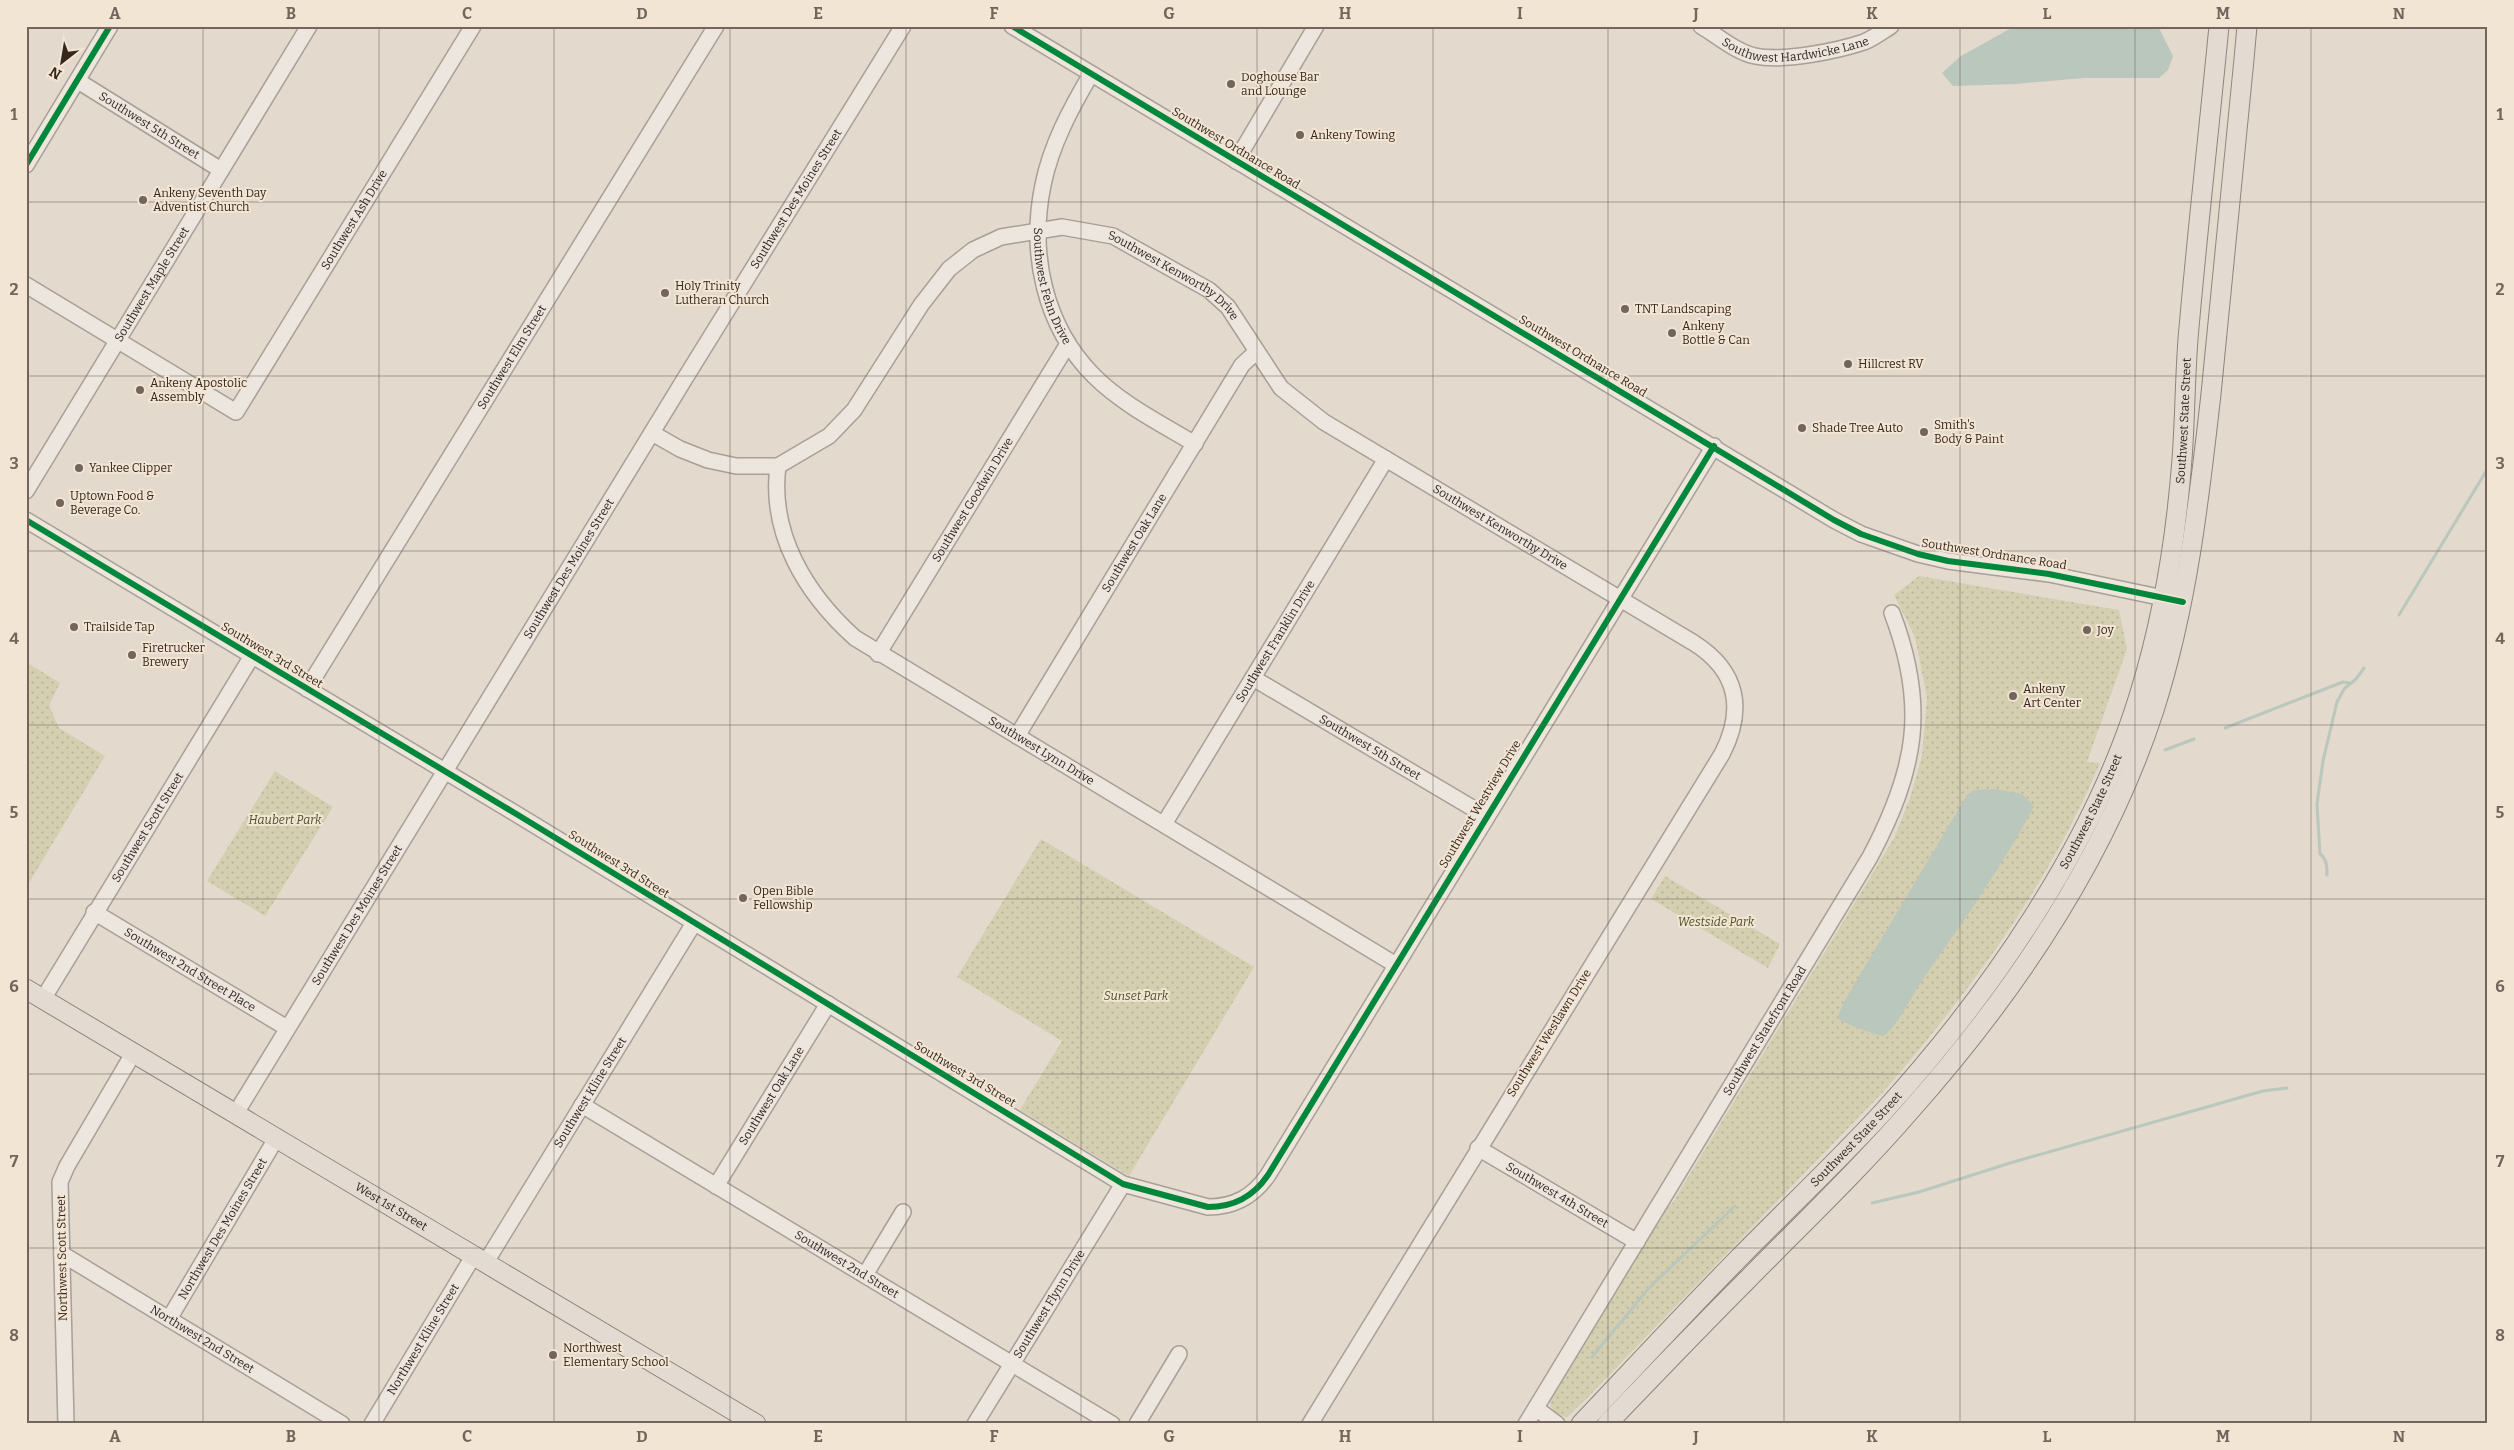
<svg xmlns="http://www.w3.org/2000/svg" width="2514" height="1450" viewBox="0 0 2514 1450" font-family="Bitter,serif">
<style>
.park{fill:url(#park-dots)}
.water{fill:#b9c7bc}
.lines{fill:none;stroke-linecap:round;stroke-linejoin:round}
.stream{stroke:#b9c7bc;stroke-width:3}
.minor-casing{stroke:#a89f96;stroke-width:18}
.major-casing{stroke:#8e847d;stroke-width:21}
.minor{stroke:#ece6df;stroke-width:15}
.major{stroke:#e3dbd1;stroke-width:19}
.cycleway-casing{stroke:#f3e5d4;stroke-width:9}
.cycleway{stroke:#00873e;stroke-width:6}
.grid{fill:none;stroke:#73655c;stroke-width:1;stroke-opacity:0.55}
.poi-dot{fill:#73655c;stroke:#f3e5d4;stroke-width:2}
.labels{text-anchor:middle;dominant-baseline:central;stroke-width:4;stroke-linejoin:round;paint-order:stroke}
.street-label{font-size:12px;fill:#36271f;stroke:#f3e5d4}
.poi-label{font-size:12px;fill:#36271f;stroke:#f3e5d4;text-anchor:start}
.park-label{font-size:12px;font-style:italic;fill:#4d5127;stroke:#f3e5d4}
.neatline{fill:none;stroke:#73655c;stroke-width:2}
.grid-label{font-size:16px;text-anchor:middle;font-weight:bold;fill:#73655c}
</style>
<defs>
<pattern id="park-dots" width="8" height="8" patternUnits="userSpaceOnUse" patternTransform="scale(1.25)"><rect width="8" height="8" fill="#d5cfb1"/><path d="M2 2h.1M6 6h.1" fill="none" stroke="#b7b298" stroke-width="1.8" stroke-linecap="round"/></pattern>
</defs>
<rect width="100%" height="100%" fill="#e3d9cd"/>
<path class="park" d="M1919,576L2119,610L2127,649L2087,762L2100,763L2096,772C2045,890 1968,994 1884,1091L1586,1399L1567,1417C1557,1415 1553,1412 1550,1403L1558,1386L1662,1213L1673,1202L1894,838L1910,798L1922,756L1927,698L1915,637L1894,595Z
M26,662L60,683L49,705L59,728L105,756L26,888Z
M275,771L333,807L265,916L207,881Z
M1041,839L1254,967L1129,1176L1020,1110L1062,1041L957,977Z
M1665,876L1780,944L1768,968L1651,899Z"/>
<path class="water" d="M2015,26H2158L2173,56L2168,70L2159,78H2084L2015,84L1953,86L1942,73L1961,56Z
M1996,789L2022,794L2034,806C2002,867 1962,923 1923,979C1910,998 1901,1021 1884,1036C1875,1035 1844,1023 1837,1018L1845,1000L1967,795L1974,790Z"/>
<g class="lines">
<path class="stream" d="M2399,615L2488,468
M2225,728L2343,682L2350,683
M2165,750L2194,739
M2327,875C2327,867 2327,859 2320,854L2317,804L2323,761L2337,702L2344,689L2356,679L2364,668
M1872,1203L1919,1192L2010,1163L2263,1091L2287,1088
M1592,1357L1648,1289L1735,1206"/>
<defs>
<g id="minor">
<path d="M1012,26L1834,520L1861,534L1918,554L1948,561L2049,574L2173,600"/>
<path id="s1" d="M1701,26C1718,36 1736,52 1755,56C1783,62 1837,51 1864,42C1874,38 1883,31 1891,26"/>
<path id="s2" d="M1091,74C1071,108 1051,145 1043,185C1029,253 1044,326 1094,376C1122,404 1160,423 1195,444"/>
<path id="s3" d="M78,81L221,170"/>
<path d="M1236,161L1316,26"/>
<path d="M26,165L110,26"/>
<path id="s4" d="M26,285L236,412L473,26"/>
<path id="s5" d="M652,433L680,449L708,460L736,466H778L829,436L854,410L921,305L949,269L973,250L1001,237L1062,227L1113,236L1209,290L1228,307L1281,388L1324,422L1694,643C1738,671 1745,709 1722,754L1310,1424"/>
<path id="s6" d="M778,466C769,534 806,594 855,638L1396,965"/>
<path id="s7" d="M26,491L309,26"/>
<path d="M26,520L518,815L1123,1184L1208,1207C1234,1207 1253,1197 1268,1175L1714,446"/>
<path id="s8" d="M878,654L1068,344"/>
<path id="s9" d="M1253,678L1486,816"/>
<path id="s10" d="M307,689L716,26"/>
<path id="s11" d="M1017,736L1242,365L1256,352"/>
<path id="s12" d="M1164,824L1386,459"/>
<path id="s13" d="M94,912L287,1028"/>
<path id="s14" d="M43,999L252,656"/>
<path id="s15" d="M582,1105L1112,1424"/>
<path id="s16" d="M236,1113L684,380L903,26"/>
<path id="s17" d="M1478,1148L1637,1242"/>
<path id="s18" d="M716,1186L828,1004"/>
<path id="s19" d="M62,1254L342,1424"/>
<path id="s20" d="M486,1262L694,923"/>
<path d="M865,1275L903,1212"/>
<path id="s21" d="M169,1319L277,1137"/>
<path d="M1537,1409L1557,1424"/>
<path d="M66,1424L60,1182L67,1166L134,1052"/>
<path id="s22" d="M372,1424L474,1255"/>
<path id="s23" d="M975,1424L1123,1184"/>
<path d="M1137,1424L1179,1354"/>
<path id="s24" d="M1526,1424L1870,857C1916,770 1928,707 1892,613"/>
</g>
<g id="major">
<path id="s25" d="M26,989L756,1424"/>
<path id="s26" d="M1581,1424C1633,1369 1684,1314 1736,1261C1785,1211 1836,1163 1883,1112C1988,997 2093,846 2139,696C2163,619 2176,539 2182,459C2185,419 2185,379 2188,339C2197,234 2209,130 2219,26"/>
<path d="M1607,1424C1653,1376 1700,1327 1747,1280C1801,1225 1858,1171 1909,1112C2013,995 2105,861 2154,710C2187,607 2199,501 2211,394C2224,272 2236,149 2247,26"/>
</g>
</defs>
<use href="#minor" class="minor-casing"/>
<use href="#major" class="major-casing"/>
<use href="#minor" class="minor"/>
<use href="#major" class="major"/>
<defs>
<path id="cycleway" d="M1012,26L1834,520L1861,534L1918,554L1948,561L2049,574L2183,602
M26,165L110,26
M26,520L518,815L1123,1184L1208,1207C1234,1207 1253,1197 1268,1175L1714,446"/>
</defs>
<use href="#cycleway" class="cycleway-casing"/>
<use href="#cycleway" class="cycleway"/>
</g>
<path class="grid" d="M203,26V1424M379,26V1424M554,26V1424M730,26V1424M906,26V1424M1081,26V1424M1257,26V1424M1433,26V1424M1608,26V1424M1784,26V1424M1960,26V1424M2135,26V1424M2311,26V1424M26,202H2488M26,376H2488M26,551H2488M26,725H2488M26,899H2488M26,1074H2488M26,1248H2488"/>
<g class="poi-dot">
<circle cx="1231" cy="84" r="5"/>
<circle cx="1300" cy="135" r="5"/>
<circle cx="143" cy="200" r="5"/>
<circle cx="665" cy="293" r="5"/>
<circle cx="1625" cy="309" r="5"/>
<circle cx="1672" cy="333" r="5"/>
<circle cx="1848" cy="364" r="5"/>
<circle cx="140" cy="390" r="5"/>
<circle cx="1802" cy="428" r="5"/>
<circle cx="1924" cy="432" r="5"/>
<circle cx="79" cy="468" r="5"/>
<circle cx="60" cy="503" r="5"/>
<circle cx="74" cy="627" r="5"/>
<circle cx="2087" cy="630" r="5"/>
<circle cx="132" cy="655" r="5"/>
<circle cx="2013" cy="696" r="5"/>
<circle cx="743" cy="898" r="5"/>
<circle cx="553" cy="1355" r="5"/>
</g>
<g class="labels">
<g class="street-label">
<text stroke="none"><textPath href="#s1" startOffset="102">Southwest Hardwicke Lane</textPath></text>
<text stroke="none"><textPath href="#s3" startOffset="84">Southwest 5th Street</textPath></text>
<text transform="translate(1236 148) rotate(31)">Southwest Ordnance Road</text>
<text stroke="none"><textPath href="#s16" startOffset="1072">Southwest Des Moines Street</textPath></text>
<text stroke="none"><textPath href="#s4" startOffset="471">Southwest Ash Drive</textPath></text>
<text stroke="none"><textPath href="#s5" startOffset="646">Southwest Kenworthy Drive</textPath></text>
<text stroke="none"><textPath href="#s7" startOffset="242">Southwest Maple Street</textPath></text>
<text stroke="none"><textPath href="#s2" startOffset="225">Southwest Fehn Drive</textPath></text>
<text transform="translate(1583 356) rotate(31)">Southwest Ordnance Road</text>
<text stroke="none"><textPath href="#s10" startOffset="390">Southwest Elm Street</textPath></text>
<text stroke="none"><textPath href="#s26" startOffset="1206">Southwest State Street</textPath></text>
<text stroke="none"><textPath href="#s8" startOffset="181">Southwest Goodwin Drive</textPath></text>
<text stroke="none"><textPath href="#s5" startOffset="1066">Southwest Kenworthy Drive</textPath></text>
<text stroke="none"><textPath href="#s11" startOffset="226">Southwest Oak Lane</textPath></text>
<text transform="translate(1994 554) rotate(9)">Southwest Ordnance Road</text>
<text stroke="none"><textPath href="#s16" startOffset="638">Southwest Des Moines Street</textPath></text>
<text stroke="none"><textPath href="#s12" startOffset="214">Southwest Franklin Drive</textPath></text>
<text transform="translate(272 655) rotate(31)">Southwest 3rd Street</text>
<text stroke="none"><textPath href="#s9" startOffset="136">Southwest 5th Street</textPath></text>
<text stroke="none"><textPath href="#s6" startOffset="414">Southwest Lynn Drive</textPath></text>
<text transform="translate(1480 804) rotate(-59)">Southwest Westview Drive</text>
<text stroke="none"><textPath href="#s26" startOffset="801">Southwest State Street</textPath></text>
<text stroke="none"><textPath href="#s14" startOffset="201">Southwest Scott Street</textPath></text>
<text transform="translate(619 864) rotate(32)">Southwest 3rd Street</text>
<text stroke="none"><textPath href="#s16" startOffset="232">Southwest Des Moines Street</textPath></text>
<text stroke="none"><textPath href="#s13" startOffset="112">Southwest 2nd Street Place</textPath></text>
<text stroke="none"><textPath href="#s24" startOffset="460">Southwest Statefront Road</textPath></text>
<text transform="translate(1549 1033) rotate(-58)">Southwest Westlawn Drive</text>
<text transform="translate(965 1074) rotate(31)">Southwest 3rd Street</text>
<text stroke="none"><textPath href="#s20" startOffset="199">Southwest Kline Street</textPath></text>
<text stroke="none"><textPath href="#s18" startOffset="106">Southwest Oak Lane</textPath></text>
<text stroke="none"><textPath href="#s26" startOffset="396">Southwest State Street</textPath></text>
<text stroke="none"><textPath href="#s17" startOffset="92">Southwest 4th Street</textPath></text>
<text stroke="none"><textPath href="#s25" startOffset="425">West 1st Street</textPath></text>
<text stroke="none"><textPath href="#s21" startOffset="105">Northwest Des Moines Street</textPath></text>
<text transform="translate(62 1258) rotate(-91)">Northwest Scott Street</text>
<text stroke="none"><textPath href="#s15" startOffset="309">Southwest 2nd Street</textPath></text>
<text stroke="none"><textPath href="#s23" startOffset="141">Southwest Flynn Drive</textPath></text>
<text stroke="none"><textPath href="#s19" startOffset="164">Northwest 2nd Street</textPath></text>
<text stroke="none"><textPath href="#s22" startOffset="99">Northwest Kline Street</textPath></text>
</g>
<g class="poi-label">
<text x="1241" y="77">Doghouse Bar<tspan x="1241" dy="14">and Lounge</tspan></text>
<text x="1310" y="135">Ankeny Towing</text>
<text x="153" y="193">Ankeny Seventh Day<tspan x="153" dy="14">Adventist Church</tspan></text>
<text x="675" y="286">Holy Trinity<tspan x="675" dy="14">Lutheran Church</tspan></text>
<text x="1635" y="309">TNT Landscaping</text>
<text x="1682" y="326">Ankeny<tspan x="1682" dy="14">Bottle &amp; Can</tspan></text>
<text x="1858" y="364">Hillcrest RV</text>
<text x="150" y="383">Ankeny Apostolic<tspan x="150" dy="14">Assembly</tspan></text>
<text x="1934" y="425">Smith's<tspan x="1934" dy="14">Body &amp; Paint</tspan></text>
<text x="1812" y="428">Shade Tree Auto</text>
<text x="89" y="468">Yankee Clipper</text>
<text x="70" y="496">Uptown Food &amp;<tspan x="70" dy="14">Beverage Co.</tspan></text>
<text x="84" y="627">Trailside Tap</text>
<text x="2097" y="630">Joy</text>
<text x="142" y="648">Firetrucker<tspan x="142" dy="14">Brewery</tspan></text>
<text x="2023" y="689">Ankeny<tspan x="2023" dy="14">Art Center</tspan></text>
<text x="753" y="891">Open Bible<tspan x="753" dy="14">Fellowship</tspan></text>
<text x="563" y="1348">Northwest<tspan x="563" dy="14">Elementary School</tspan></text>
</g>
<g class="park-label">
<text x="285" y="820">Haubert Park</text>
<text x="1716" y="922">Westside Park</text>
<text x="1136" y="996">Sunset Park</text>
</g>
</g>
<rect width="2514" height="1450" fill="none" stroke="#f3e5d4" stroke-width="55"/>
<g transform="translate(62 62) rotate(211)" stroke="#f3e5d4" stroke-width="4" paint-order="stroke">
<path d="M0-4L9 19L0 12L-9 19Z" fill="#36271f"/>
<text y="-8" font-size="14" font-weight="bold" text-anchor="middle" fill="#36271f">N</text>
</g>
<rect x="28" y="28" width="2458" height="1394" class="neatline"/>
<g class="grid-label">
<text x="115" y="19">A</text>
<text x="291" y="19">B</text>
<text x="467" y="19">C</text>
<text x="642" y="19">D</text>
<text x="818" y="19">E</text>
<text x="994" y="19">F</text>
<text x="1169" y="19">G</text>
<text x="1345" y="19">H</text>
<text x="1520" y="19">I</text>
<text x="1696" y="19">J</text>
<text x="1872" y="19">K</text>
<text x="2047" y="19">L</text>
<text x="2223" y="19">M</text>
<text x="2399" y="19">N</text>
<text x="14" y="120">1</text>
<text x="2500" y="120">1</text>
<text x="14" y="295">2</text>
<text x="2500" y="295">2</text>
<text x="14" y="469">3</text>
<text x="2500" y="469">3</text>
<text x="14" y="644">4</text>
<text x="2500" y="644">4</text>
<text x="14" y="818">5</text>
<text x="2500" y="818">5</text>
<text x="14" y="992">6</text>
<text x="2500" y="992">6</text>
<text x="14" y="1167">7</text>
<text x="2500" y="1167">7</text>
<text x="14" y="1341">8</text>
<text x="2500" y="1341">8</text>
<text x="115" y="1442">A</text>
<text x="291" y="1442">B</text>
<text x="467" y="1442">C</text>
<text x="642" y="1442">D</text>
<text x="818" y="1442">E</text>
<text x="994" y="1442">F</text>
<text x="1169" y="1442">G</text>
<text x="1345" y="1442">H</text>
<text x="1520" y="1442">I</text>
<text x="1696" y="1442">J</text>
<text x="1872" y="1442">K</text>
<text x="2047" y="1442">L</text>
<text x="2223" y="1442">M</text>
<text x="2399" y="1442">N</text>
</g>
</svg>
